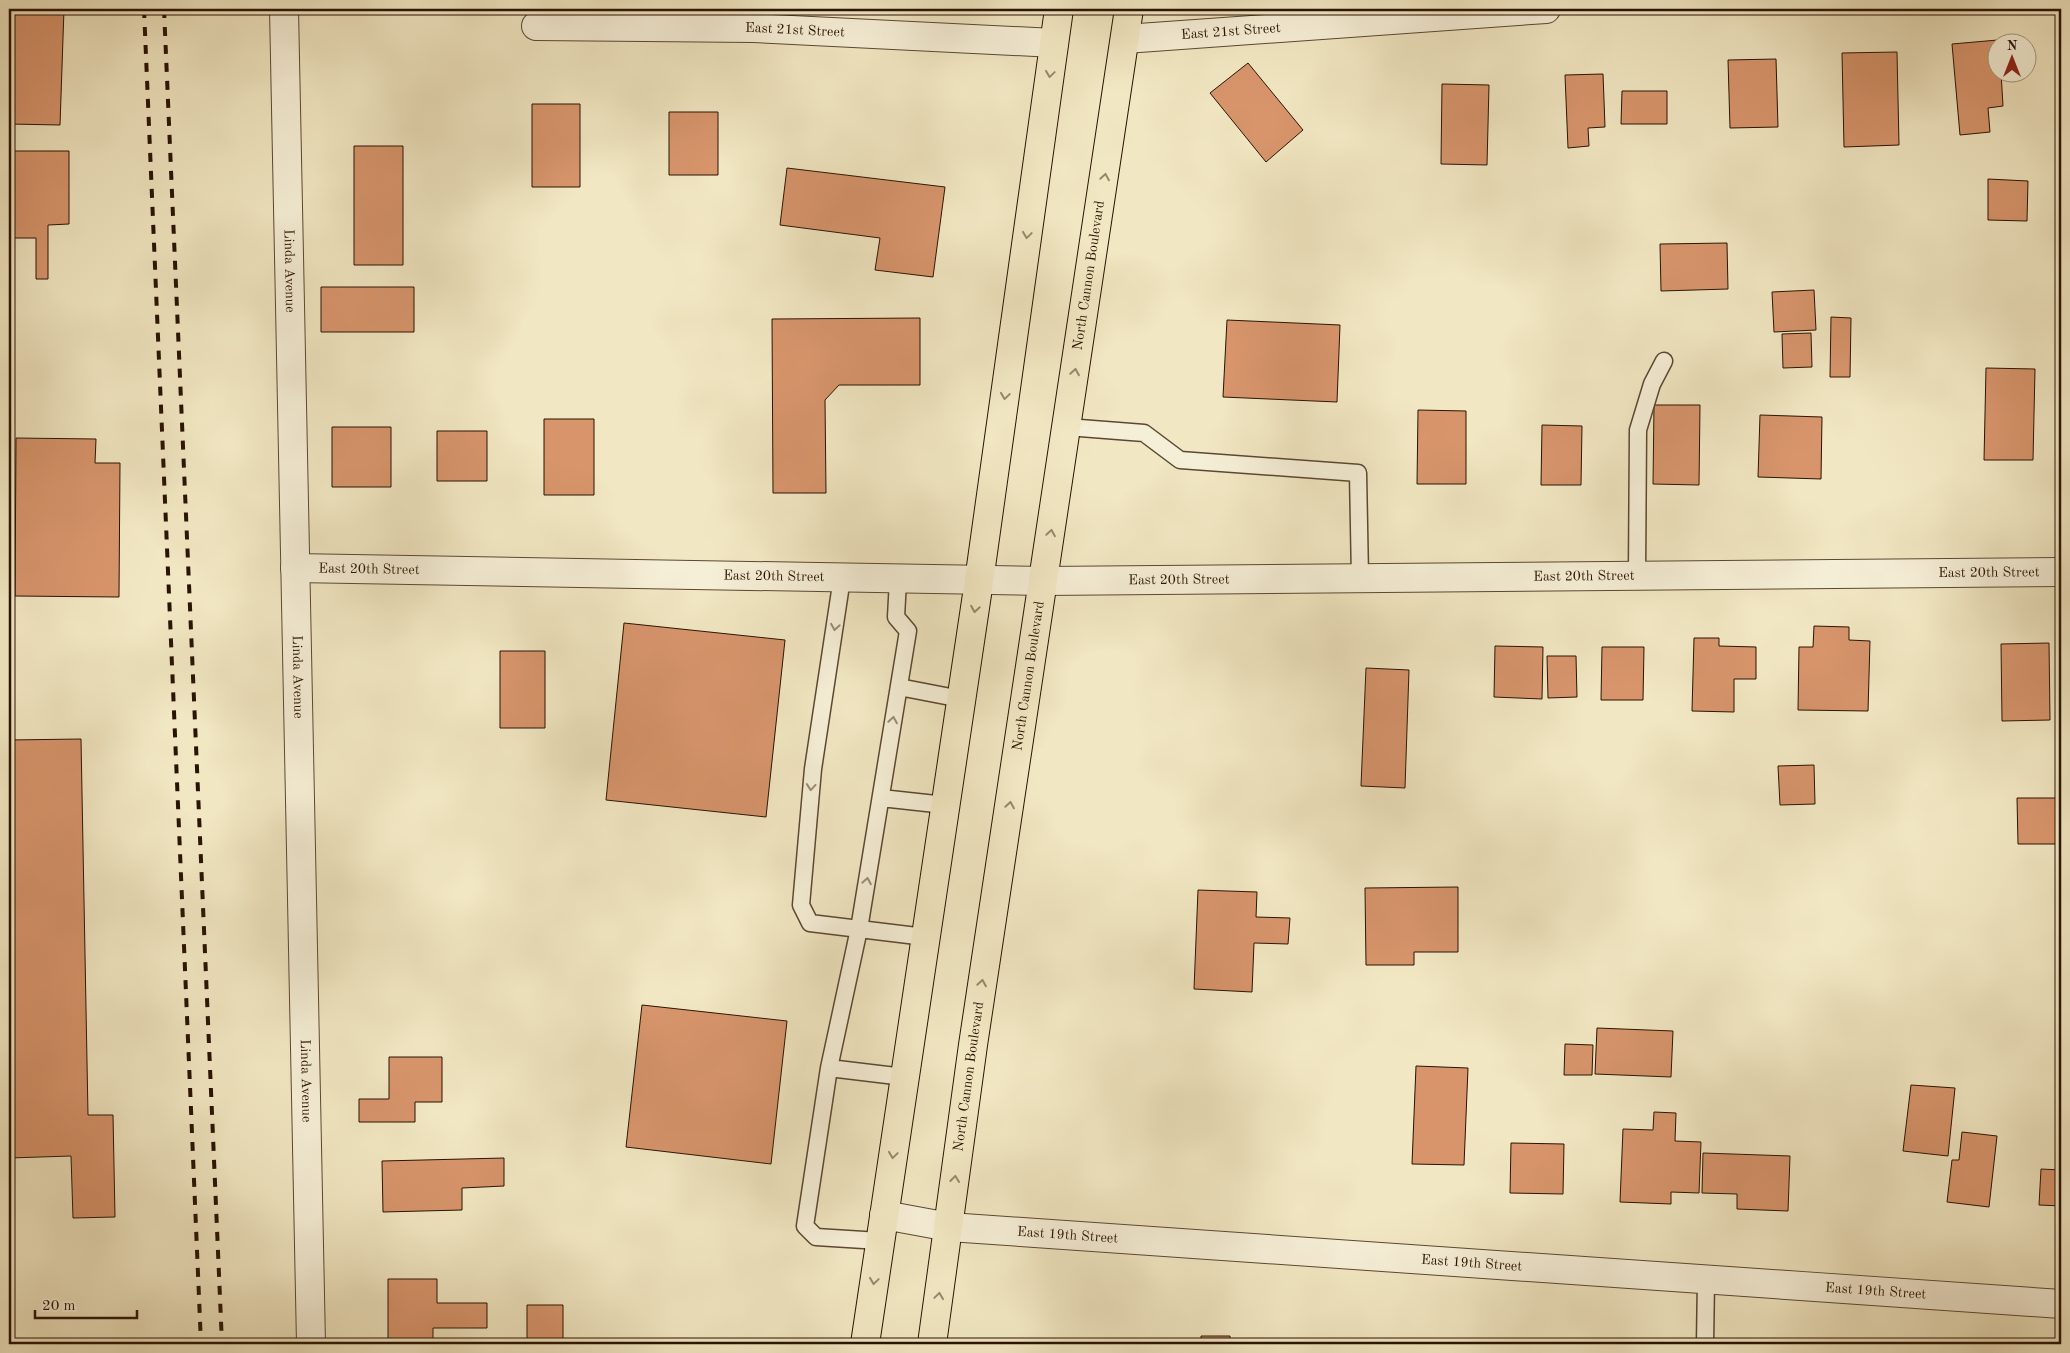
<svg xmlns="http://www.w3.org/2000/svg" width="2070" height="1353" viewBox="0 0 2070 1353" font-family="'Old Standard TT',serif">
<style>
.building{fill:#d8956c;stroke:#291302}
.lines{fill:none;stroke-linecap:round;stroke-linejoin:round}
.service-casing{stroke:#5b4832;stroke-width:19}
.minor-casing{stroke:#5b4832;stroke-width:30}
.primary-casing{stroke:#291302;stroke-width:30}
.service{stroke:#f6efd7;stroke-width:16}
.minor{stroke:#f6efd7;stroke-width:28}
.primary{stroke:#f1e7c2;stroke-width:28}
.rail{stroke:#291302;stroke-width:4;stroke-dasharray:9 9;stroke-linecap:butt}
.oneway{stroke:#97886c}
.oneway2{stroke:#9a8c77}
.labels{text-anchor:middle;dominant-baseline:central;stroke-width:5;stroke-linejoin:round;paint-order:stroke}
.street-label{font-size:14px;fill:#291302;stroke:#f6efd7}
</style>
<rect width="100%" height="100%" fill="#f1e7c2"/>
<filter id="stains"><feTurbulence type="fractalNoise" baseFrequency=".004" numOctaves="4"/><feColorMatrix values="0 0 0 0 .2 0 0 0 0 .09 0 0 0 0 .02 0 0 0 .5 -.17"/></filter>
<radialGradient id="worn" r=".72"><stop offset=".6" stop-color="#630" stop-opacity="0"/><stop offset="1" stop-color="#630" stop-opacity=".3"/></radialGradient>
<path class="building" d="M9,9H64L60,125L9,124Z
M2009,39V42H1998V72H2001L2003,106L1988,108L1990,132L1960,135L1952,44Z
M1897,52L1899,145L1844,147L1842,53Z
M1776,59L1778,127L1730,128L1728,60Z
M1248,63L1303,130L1266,162L1210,93Z
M1603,74L1605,127L1588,128L1589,146L1568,148L1565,75Z
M1442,84L1489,85L1487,165L1441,164Z
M1622,91H1667V124H1621Z
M532,104H580V187H532Z
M669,112H718V175H669Z
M354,146H403V265H354Z
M9,151H69V224L48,225V279H36V238H9Z
M787,168L945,187L933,277L875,270L880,238L780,225Z
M1988,179L2028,181L2027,221L1988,220Z
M1727,243L1728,289L1661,291L1660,244Z
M321,287H414V332H321Z
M1814,290L1816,330L1774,332L1772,292Z
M1831,317L1851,318L1850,377H1830Z
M920,318V385H839L825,400L826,493H773L772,319Z
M1227,320L1340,325L1337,402L1223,397Z
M1811,333L1812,367L1783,368L1782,334Z
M1986,368L2035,369L2033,460H1984Z
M1654,405H1700L1699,485L1653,484Z
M1418,410L1466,411V484H1417Z
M1760,415L1822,417L1821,479L1758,477Z
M544,419H594V495H544Z
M1542,425L1582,426L1581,485H1541Z
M332,427H391V487H332Z
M437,431H487V481H437Z
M16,438L96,439L95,463H120L119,597L15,596Z
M624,623L785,640L766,817L606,800Z
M1814,626L1849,627V640L1870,641L1868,711L1798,710L1799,647H1813Z
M1694,638H1719V646L1756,647V679H1734V712L1692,711Z
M2049,643L2050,720L2002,721L2001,644Z
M1495,646L1543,647L1542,699L1494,697Z
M1602,647H1644L1643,700H1601Z
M500,651H545V728H500Z
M1547,656H1576L1577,697L1548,698Z
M1366,668L1409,670L1405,788L1361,786Z
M81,739L88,1115H113L115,1217L73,1218L71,1156L9,1158V740Z
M1814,765L1815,804L1780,805L1778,766Z
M2017,798H2061V844H2018Z
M1458,887V952H1414V965H1366L1365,888Z
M1198,890L1257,892L1256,917L1290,918L1288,944L1254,943L1252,992L1194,989Z
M642,1005L787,1021L771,1164L626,1147Z
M1597,1028L1673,1031L1671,1077L1595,1074Z
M1565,1044L1593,1045L1592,1075H1564Z
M389,1057H442V1102H415V1122H359V1099H389Z
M1416,1066L1468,1068L1464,1165L1412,1164Z
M1911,1085L1955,1088L1948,1156L1903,1151Z
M1654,1112L1676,1113L1675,1141L1701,1142L1699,1193L1671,1192V1204L1620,1202L1623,1129L1653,1130Z
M1962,1132L1997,1136L1989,1207L1947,1202L1952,1160H1959Z
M1511,1143L1564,1144L1563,1194L1510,1193Z
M1703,1153L1790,1156L1788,1211L1737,1209V1194L1702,1193Z
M504,1158V1186L462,1188V1210L383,1212L382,1161Z
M2041,1169L2061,1170V1206L2039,1205Z
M388,1279H437V1303H487V1328H433V1344H388Z
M527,1305H563V1344H527Z
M1201,1336H1230V1344H1201Z"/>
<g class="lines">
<defs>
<path id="service" d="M1067,427L1144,433L1180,460L1358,473L1360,578
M1637,575L1638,430L1652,384L1664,361
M842,578L813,769L801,905L810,923L925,937
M899,687L961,699
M881,798L945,805
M829,1068L904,1077
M880,1241L816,1237L805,1226L829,1068L859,929L908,631L896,617L898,580
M1705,1344L1706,1280"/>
<g id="minor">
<path id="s1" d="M284,9L311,1344"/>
<path id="s2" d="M536,26L753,28L1054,43"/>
<path id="s3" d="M1125,39L1546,9"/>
<path id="s4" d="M295,568L1044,581L2061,572"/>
<path id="s5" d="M884,1215L949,1227L2061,1304"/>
</g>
<g id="primary">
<path d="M865,1344L979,581L1059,9"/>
<path id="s6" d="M932,1344L973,1045L1129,9"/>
</g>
</defs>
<use href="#service" class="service-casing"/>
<use href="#minor" class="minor-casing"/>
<use href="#primary" class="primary-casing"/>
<use href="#service" class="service"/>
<use href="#minor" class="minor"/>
<use href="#primary" class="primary"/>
<path class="rail" d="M144,9L201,1344
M164,9L222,1344"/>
</g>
<defs><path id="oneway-chevron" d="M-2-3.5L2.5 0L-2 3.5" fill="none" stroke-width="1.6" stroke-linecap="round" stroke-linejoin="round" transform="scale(1.25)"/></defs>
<g class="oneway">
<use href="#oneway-chevron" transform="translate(1050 74) rotate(98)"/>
<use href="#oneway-chevron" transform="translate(1105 177) rotate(-81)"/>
<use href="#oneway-chevron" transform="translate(1027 235) rotate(98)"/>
<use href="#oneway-chevron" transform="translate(1075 372) rotate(-81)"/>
<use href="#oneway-chevron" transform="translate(1005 396) rotate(98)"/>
<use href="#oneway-chevron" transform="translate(1051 533) rotate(-81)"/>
<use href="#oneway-chevron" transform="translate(975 609) rotate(99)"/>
<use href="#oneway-chevron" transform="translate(1010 805) rotate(-81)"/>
<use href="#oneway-chevron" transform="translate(982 983) rotate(-81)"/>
<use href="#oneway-chevron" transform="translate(893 1155) rotate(98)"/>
<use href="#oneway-chevron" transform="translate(955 1179) rotate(-83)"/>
<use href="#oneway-chevron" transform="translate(874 1281) rotate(98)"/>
<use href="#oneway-chevron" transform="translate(939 1296) rotate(-82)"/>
</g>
<g class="oneway2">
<use href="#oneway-chevron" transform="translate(835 627) rotate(99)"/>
<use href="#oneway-chevron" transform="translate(893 720) rotate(-81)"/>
<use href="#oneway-chevron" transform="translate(811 787) rotate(95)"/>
<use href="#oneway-chevron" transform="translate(867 881) rotate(-80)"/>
</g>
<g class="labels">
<g class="street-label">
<text stroke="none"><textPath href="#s2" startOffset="259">East 21st Street</textPath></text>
<text stroke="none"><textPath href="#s3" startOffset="106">East 21st Street</textPath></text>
<text stroke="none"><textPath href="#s1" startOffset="262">Linda Avenue</textPath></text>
<text stroke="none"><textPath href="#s6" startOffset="1080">North Cannon Boulevard</textPath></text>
<text stroke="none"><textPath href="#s4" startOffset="74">East 20th Street</textPath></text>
<text stroke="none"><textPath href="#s4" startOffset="1694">East 20th Street</textPath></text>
<text stroke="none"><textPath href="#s4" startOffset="1289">East 20th Street</textPath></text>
<text stroke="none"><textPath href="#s4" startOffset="479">East 20th Street</textPath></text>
<text stroke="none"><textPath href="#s4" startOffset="884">East 20th Street</textPath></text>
<text stroke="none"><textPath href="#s1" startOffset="668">Linda Avenue</textPath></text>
<text stroke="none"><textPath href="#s6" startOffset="675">North Cannon Boulevard</textPath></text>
<text stroke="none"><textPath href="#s6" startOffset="270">North Cannon Boulevard</textPath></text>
<text stroke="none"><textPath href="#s1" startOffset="1072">Linda Avenue</textPath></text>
<text stroke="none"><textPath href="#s5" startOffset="185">East 19th Street</textPath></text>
<text stroke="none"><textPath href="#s5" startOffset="590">East 19th Street</textPath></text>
<text stroke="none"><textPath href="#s5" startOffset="995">East 19th Street</textPath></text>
</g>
</g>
<rect width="2070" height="1353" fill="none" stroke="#f1e7c2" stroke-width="30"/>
<rect x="10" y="10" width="2050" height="1333" fill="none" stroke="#291302" stroke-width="2.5"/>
<rect x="15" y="15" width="2040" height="1323" fill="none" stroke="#291302"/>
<g transform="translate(2012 58)"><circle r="24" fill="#f6efd7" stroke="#a49782"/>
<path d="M0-4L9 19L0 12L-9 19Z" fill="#8f2418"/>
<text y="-8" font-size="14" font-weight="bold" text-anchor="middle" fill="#291302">N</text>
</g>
<path d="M35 1310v8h102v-8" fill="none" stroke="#291302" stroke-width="2.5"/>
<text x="42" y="1310" font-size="15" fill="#291302" stroke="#f6efd7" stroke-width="4" paint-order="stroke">20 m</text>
<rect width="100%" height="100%" filter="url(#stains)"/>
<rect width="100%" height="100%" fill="url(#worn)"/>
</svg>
